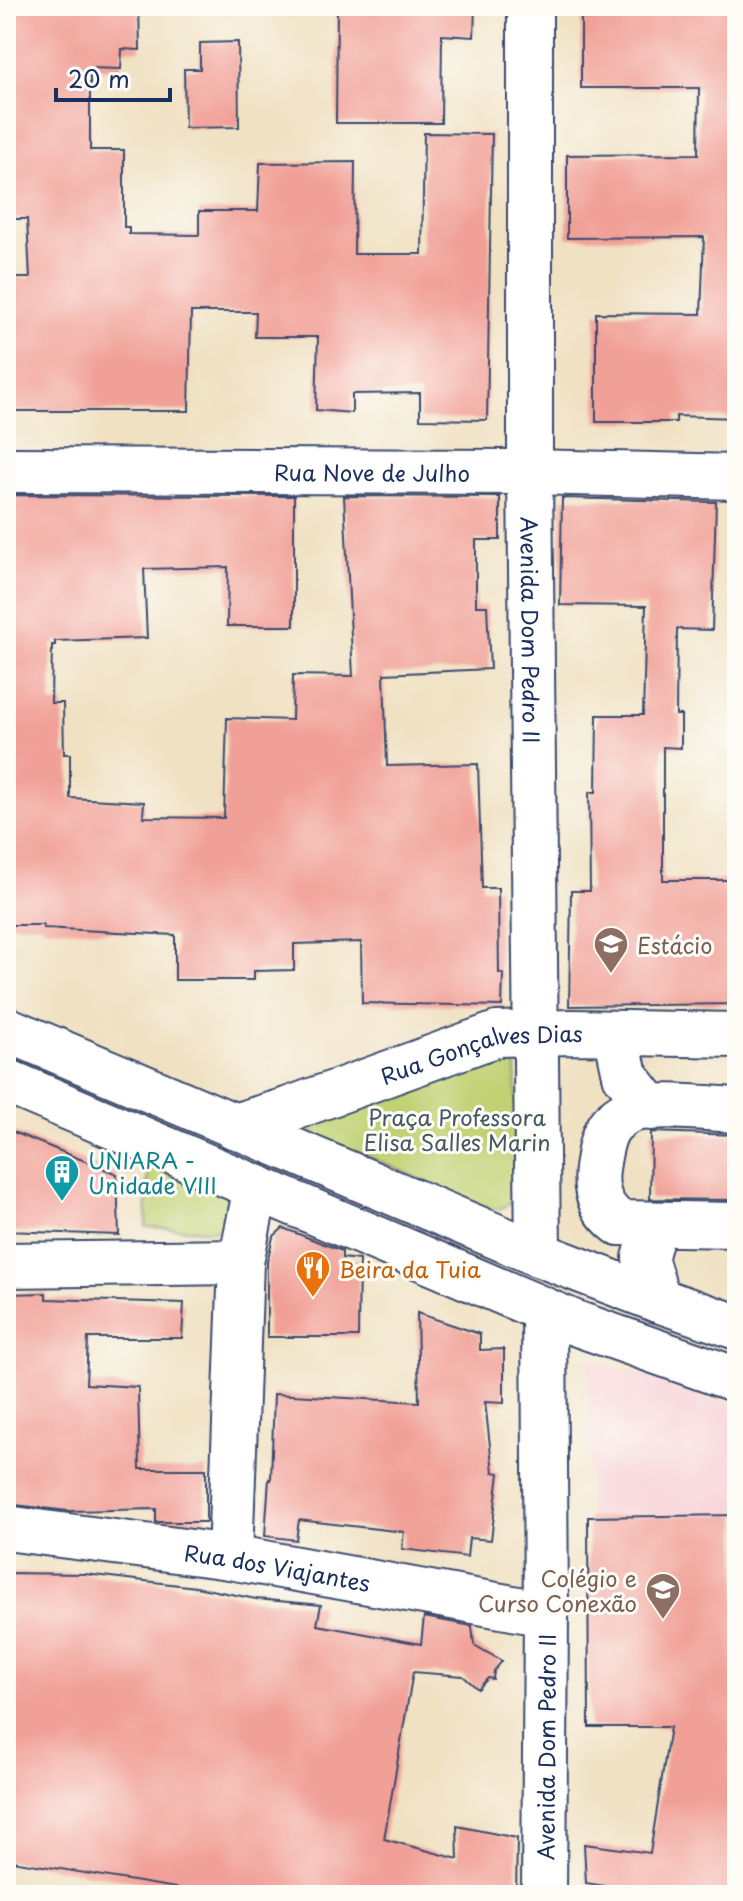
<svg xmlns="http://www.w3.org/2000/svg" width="743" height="1901" viewBox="0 0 743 1901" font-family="'Playpen Sans',sans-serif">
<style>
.built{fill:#f7cfd5}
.green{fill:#c1d173;stroke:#6e8068;stroke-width:2}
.building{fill:#f1a097}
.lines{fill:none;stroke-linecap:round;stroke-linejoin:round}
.minor-casing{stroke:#3b4a6d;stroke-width:48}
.major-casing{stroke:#3b4a6d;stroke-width:48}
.minor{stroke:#fff;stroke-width:44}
.major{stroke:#fff;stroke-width:44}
.labels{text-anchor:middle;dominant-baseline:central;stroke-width:6;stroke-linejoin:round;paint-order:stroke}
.street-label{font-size:22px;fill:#1b2f5e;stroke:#fdfcf7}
.education-label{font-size:22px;fill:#785e54;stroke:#fdfcf7;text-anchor:start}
.park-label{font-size:22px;fill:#445863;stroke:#fdfcf7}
.culture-label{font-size:22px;fill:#0d838f;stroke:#fdfcf7;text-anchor:start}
.food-label{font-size:22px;fill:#c56008;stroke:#fdfcf7;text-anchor:start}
</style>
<rect width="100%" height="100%" fill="#fdfcf7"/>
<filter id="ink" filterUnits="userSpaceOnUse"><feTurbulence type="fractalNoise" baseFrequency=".0125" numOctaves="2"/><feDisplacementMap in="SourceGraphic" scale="16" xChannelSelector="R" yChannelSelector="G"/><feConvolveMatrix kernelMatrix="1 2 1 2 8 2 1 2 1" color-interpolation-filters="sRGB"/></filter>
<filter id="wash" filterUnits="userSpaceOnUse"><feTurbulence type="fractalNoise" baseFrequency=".006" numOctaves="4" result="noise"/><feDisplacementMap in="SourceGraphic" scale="32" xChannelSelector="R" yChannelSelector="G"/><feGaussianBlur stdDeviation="1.8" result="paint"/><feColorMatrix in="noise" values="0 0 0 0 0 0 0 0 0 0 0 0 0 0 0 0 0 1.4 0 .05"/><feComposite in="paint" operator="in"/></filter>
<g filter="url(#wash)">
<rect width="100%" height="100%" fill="#f0e1c3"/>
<path class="built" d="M589,1359L737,1404V1726L589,1727Z"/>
<path class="green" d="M501,1052L516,1066L518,1191C512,1204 504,1210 490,1209L294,1125Z
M148,1165L234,1198L229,1231L146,1227Z"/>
<g id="blocks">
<path class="building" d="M6,6H139L140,50L122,49L121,69L90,68V150H124V227H129V234L199,235V211H258L260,163L355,162L354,254H422L424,133L492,134L487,420L420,419V393L352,394V413L316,410L318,337H255L256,312H191L189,411H6V278H30L27,219H6Z
M337,6H475L474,37L442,35L441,123H336Z
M581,6H737V418L676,416V422H596V313L701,314L704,237L567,238V155L698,154L699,88H581Z
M238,42L239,127L185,128L184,69H200V43Z
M6,495L294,496V626H227L228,567L144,569L147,638L55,641V645H52L51,703H63L64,754H70V798L144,802L143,817L224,818L227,718L292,720L293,675L353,676L344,496L500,497V540H476V606H487L490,669L384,674L387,766L478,764L482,888H498L499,973H503L502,1006L362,1003L361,942L294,944V970L254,971V980H175V935L43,928V925H6Z
M562,498L716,502L712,630L677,629L676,715H681V748L663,747V880H737V1004L569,1006L571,891H590L589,792H596L597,715H643L646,606L560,605Z
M6,1129L117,1174L119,1235L6,1231Z
M651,1132L737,1135V1200L650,1199Z
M283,1228L342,1251V1258L359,1260L358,1337H267V1262L273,1237Z
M46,1293V1299L184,1303L182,1338H88L86,1384L138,1387L140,1469H206V1522H156V1509L68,1511L6,1504V1294Z
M417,1313L480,1334V1350L504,1349V1403L485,1402L493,1472L499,1473L491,1540L469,1538L467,1557L402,1549L404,1532L299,1520L296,1540L265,1536L269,1479L271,1480L274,1394L419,1402Z
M737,1515V1895H634L635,1891L586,1883L584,1844L650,1853L670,1727H589L588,1517Z
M6,1573L85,1574L196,1587L256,1599L321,1605L317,1625L421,1644L424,1617L472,1626L474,1645L502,1661L494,1671L493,1679L488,1678L478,1689L463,1676L413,1672L384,1839L458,1859L457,1826L517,1838L516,1895H218L6,1860Z"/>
</g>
</g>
<g filter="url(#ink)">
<use href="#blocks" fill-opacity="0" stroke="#3b4a6d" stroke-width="2"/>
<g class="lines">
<defs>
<g id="minor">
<path id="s1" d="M530,6V472L538,1254"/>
<path id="s2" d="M6,470L530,472L737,477"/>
<path d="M616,1033L625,1075L651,1108"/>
<path d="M737,1110C710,1109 657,1102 632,1110C625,1112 612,1121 608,1128C601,1139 599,1156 597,1169C594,1192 601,1209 619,1223L737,1225"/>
<path id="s3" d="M234,1126L287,1110L497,1034L572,1032L737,1035"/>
<path d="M655,1225L645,1258L658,1300"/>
<path d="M6,1265L241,1262"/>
<path id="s4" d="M6,1528L230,1557L546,1614"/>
<path d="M230,1557L241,1262L256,1187"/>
<path id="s5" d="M544,1895L546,1614L544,1310"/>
</g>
<path id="major" d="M6,1029L538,1254L658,1300L737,1327
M6,1081L575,1323L737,1380"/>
</defs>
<use href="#minor" class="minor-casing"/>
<use href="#major" class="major-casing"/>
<use href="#minor" class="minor"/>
<use href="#major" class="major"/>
</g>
</g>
<defs>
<symbol id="university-pin" viewBox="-11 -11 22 30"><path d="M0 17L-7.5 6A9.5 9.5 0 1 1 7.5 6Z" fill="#8d6e63" stroke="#fdfcf7"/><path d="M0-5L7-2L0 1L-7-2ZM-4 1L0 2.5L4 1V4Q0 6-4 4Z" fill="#fff"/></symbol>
<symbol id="building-pin" viewBox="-11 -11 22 30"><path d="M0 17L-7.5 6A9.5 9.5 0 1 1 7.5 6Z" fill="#0f9aa8" stroke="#fdfcf7"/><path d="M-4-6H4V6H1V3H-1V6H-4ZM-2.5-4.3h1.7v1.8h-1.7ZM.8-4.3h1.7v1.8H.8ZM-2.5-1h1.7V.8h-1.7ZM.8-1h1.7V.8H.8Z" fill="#fff"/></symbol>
<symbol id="restaurant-pin" viewBox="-11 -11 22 30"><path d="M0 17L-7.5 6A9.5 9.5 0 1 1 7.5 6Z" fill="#e8710a" stroke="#fdfcf7"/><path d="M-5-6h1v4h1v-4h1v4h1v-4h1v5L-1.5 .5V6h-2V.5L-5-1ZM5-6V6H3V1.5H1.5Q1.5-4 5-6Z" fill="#fff"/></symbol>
<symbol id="school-pin" viewBox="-11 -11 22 30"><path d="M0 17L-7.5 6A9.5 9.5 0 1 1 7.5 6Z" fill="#8d6e63" stroke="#fdfcf7"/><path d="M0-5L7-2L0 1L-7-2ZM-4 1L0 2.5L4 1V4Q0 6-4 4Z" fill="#fff"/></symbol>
</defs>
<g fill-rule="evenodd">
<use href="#university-pin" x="591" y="924" width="40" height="54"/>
<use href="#building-pin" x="42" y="1152" width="40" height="54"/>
<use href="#restaurant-pin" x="293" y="1248" width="40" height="54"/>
<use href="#school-pin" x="643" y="1570" width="40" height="54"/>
</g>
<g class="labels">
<g class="street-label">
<text stroke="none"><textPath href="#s2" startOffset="366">Rua Nove de Julho</textPath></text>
<text stroke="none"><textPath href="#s1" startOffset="624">Avenida Dom Pedro II</textPath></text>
<text stroke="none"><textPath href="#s3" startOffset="260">Rua Gonçalves Dias</textPath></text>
<text stroke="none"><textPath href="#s4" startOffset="274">Rua dos Viajantes</textPath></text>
<text stroke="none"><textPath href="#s5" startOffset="148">Avenida Dom Pedro II</textPath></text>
</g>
<g class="education-label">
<text x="637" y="944">Estácio</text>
<text x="637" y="1577" text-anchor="end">Colégio e<tspan x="637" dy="25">Curso Conexão</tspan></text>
</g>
<g class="park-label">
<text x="457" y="1116">Praça Professora<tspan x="457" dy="25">Elisa Salles Marin</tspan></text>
</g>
<g class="culture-label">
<text x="88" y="1159">UNIARA -<tspan x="88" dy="25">Unidade VIII</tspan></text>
</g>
<g class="food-label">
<text x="339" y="1268">Beira da Tuia</text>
</g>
</g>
<rect width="743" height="1901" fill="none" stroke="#fdfcf7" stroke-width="32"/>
<path d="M56 88v12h114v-12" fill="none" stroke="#1b2f5e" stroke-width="4"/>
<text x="68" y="88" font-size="24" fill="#1b2f5e" stroke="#fdfcf7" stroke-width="6" paint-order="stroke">20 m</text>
</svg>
